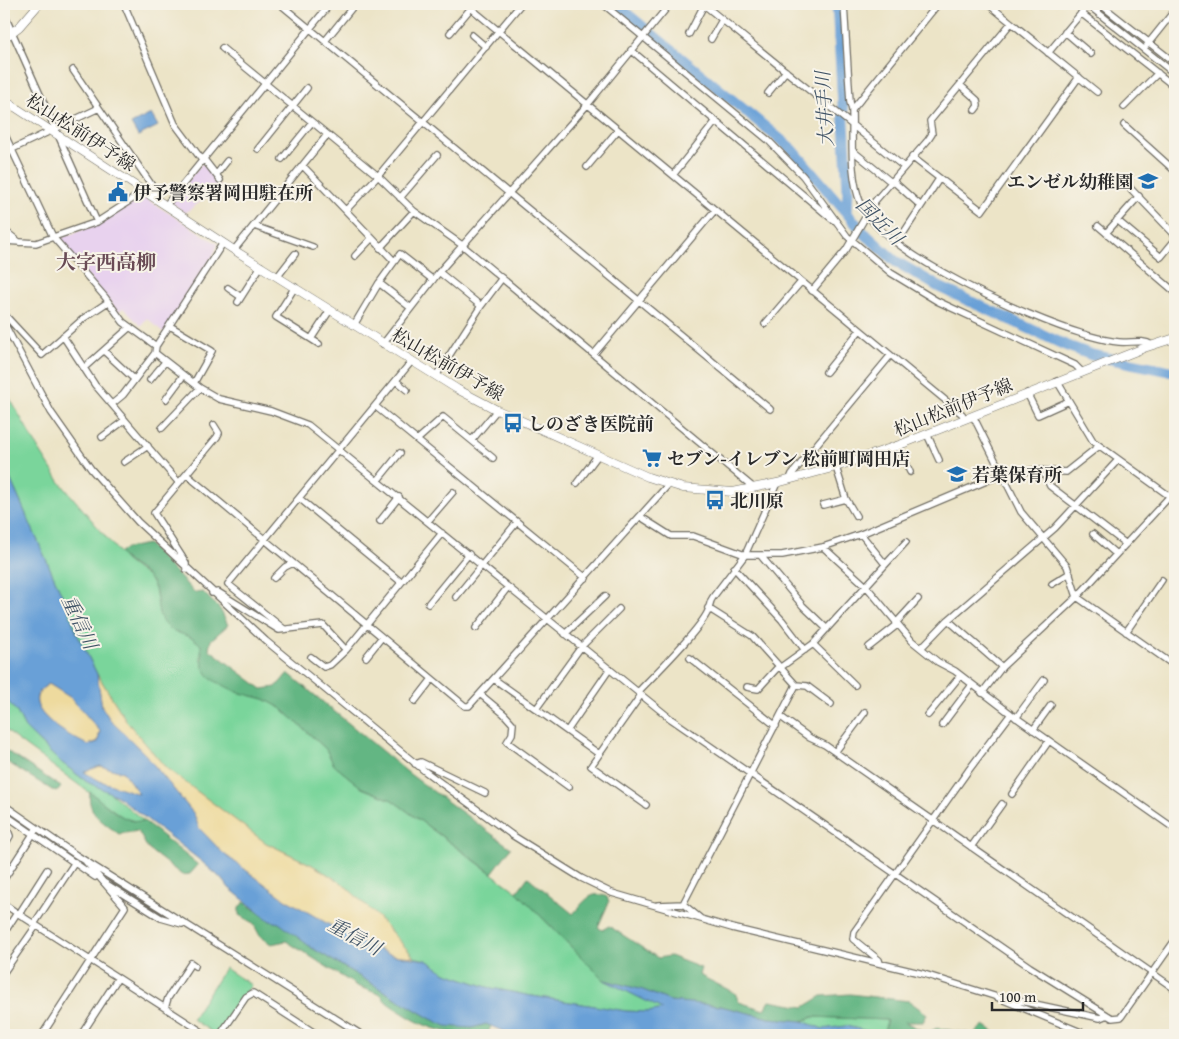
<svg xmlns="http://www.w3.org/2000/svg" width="1179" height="1039" viewBox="0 0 1179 1039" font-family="'Gentium Book Plus','Noto Serif JP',serif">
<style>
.built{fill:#e8d2ee}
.green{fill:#7ad59b;stroke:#528063}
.forest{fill:#63b683;stroke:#477057}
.sand{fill:#eeda9e;stroke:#8c8264}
.water{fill:#69a0d7;stroke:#4a6681;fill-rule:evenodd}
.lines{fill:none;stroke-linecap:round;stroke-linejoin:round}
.river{stroke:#69a0d7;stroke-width:11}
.minor-casing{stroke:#6f6c62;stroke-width:8}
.major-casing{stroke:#6f6c62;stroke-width:9}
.minor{stroke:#fff;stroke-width:5.5}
.major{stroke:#fff;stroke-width:8}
.labels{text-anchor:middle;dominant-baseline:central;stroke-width:4;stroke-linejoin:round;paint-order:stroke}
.street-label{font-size:18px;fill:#2b2b2b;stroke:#f7f3e8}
.poi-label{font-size:18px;font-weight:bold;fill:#2b2b2b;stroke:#f7f3e8;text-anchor:start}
.water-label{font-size:19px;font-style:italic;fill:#415467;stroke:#f7f3e8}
.quarter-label{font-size:20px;font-weight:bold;fill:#694b55;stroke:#f7f3e8}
</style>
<rect width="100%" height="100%" fill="#f7f3e8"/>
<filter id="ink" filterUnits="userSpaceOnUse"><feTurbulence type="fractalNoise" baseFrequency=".02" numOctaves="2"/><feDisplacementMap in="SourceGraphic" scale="10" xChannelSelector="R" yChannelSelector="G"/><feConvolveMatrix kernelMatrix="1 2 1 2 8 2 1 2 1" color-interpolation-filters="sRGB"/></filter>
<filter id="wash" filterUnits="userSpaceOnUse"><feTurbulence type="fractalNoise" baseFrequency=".0096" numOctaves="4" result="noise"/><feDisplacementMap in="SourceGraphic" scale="20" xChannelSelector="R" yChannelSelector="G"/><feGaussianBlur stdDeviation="1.12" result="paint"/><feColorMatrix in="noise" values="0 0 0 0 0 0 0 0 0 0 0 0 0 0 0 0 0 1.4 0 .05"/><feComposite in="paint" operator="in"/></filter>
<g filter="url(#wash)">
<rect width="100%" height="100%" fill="#ece4c7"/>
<path class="built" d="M202,163L221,187L185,213L171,202Z
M143,197L218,244L212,258L164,333L147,318L141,326L123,308L118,312L60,243L61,238L101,223Z"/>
<path class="green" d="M4,388L38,448L59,481L126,561L149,578L155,589L160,616L175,631L193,637L201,645V659L237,692L264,699L281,708L326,749L334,765L362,788L392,800L517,892L604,980L663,1009L649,1012L626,1011L526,995L487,987L446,973L426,960L414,957L375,914L342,883L312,865L266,843L166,768L127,722L97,674L78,636L65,602L4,465Z
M4,697L17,712L25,728L57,759L87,782L108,791L144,821L139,822L124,818L16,739L4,728Z
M225,968L251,985L220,1032L215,1034L192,1019Z
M813,1017L888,1020L883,1035L846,1026L823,1029L802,1021Z"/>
<path class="forest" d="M148,544L195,593L203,592L220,609L228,625L211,640L209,649L262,689L276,687L288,673L411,775L511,848L492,873L392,800L362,788L334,765L326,749L281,708L264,699L237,692L211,679L203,668L201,645C189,633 179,636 168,627C155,617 159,600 155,588C149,571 129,566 119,553L126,548Z
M4,749L61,787L58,791L52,790L4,760Z
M90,792C105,803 124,825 144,821L198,865L190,874L182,875L148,849L138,831L119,834C104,823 86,813 90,792Z
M528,877L573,914C584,902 591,889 607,897L609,902L598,927L602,930L609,926L658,958L670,956L701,968L699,975L735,993L739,1002L764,1010L770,1001L804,1007L822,996L850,994L909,1001L927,1014L923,1022H905L927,1033L937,1028L973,1034L984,1025L999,1035H883L887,1020L813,1017L802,1021L769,1018L720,1006L670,1001L643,990L604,980L517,892Z
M244,902L270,921L279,923L287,928L312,948L431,1019L472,1028L486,1024L491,1026L487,1035C454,1035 429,1031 401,1012C393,1007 385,1003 381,995L357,986L286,941L271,944L260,936L253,923L239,915V908Z"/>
<path class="sand" d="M97,674L127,722L166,768L266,843L312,865L342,883L375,914L414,957L392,955L354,939L285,899L224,854L198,828L194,814L145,754L110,721L102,707Z
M49,684L72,698L100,731L98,741L88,745C69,737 12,705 49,684Z
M100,766L123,772L140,795L100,781L83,772Z"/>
<path class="water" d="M151,114L158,126L138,136L131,124Z
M4,465L65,602L78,636L97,674L102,707L111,721L145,754L194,814L199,828L224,854L285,899L354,939L392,955L426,960L446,973L487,987L526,995L626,1011L649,1012L662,1009L604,980L643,990L670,1001L720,1006L769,1018L802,1021L823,1029L846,1026L883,1035H513L486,1024L472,1028L457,1027L446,1026L431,1019L312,948L279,923L270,921L229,888L224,881L201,861L117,796L87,782L57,759L25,728L17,712L4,697ZM49,684L71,698L100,731L98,742L88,745C70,737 11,704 49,684ZM100,766L123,772L139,794L100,781L84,772Z"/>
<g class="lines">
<path class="river" d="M615,4L793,150L863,232L895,261L939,287L1065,345L1092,355L1175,372
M837,4L848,190L847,212"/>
</g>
</g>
<g filter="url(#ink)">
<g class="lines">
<defs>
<path id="minor" d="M124,4L175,124L202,160
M280,4L770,409
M466,4L962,414L965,419
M603,4L768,140L803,176L847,236L891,273L937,301L1075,365L1082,372
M703,4L904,167
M844,4L850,102L852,110
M938,4L852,110C853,139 849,176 861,204C882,254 1030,318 1083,334C1094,337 1107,341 1119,342C1131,343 1143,339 1152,345
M988,4L1097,92
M1087,4L1175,74
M1100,4L1175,63
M1081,13L1175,87
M4,14L97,222
M1065,32L1091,54
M450,33L471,8
M689,34L704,5
M472,35L486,47
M711,39L722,20
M325,41L355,4
M1147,45L1175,10
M222,48L378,176L414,211L462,245L754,488
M631,50L833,220
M1048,53L1089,4
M73,70L155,190V198
M960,85L977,100L978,106L975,110
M768,93L786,71
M1124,107L1158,73
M1124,125L1175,171
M4,133L53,237L105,297L123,322L156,346
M258,149L307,88
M853,151L891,182
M4,153L99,108
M912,157L982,211L1079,77
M203,158L220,180
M282,159L312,122
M303,166L394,261
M587,167L618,130
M216,175L227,161
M673,175L716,121
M893,181L921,206
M1130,188L1175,235
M400,198L437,155
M166,205L330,4
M346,210L378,176L521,4
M1117,220L1161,257L1175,240
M254,226L313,247
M1098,226L1175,292
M4,230L19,242
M1106,233L1139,196
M4,241L36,243L97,222L145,191
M897,243L939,179
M380,248L414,211
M234,250L327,135
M355,256L371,239
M439,272L481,306
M278,276L295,254
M379,283L411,308
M295,287L276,317L319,344
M228,288L241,297
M812,291L846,250L875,201L928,140L932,134L930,121L1011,23
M238,302L261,266
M4,314L42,355L84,318L108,302
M4,323L51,412L91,469L138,522L266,641L426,772L512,835L581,878L612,893L732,928L924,974L994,996L1088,1035
M765,324L801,282
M354,325L379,283L400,254L433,280
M170,326L212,351L194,383
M63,336L95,385L179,483
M311,339L330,310
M383,344L439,272L588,104L670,4
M104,351L134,379
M155,353L200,388L219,399L271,411L308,425L671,719L1030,967L1112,1018L1121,1017L1175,940
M594,354L715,210
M85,367L130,327
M826,372L860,330
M436,376L481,306L502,278
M150,380L165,362
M396,381L407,390
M1057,381L1093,441L1175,500
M1027,393L1038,415L1069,401
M166,399L183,376
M112,404L123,395L155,353L156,346L223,243
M375,406L586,578
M973,416L1021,512L1067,566L1077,597L1175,666
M162,428L200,388
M927,434L939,460
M102,437L125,420
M417,440L443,417L493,458
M472,440L497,410
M898,445L910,472
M124,462L148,446
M836,467L846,499L856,516
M1043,471L1050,486L1126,544
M187,475L465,706H469L668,485
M790,479L792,474L890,356
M378,480L400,453
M577,483L598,455
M299,498L401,582
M823,505L846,499
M641,517L671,536H693L745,555H782L823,547L861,534L1003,474L1035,470L1066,472L1099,446
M380,521L399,497
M428,521L453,492
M861,534L885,564
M1093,534L1116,554
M823,547L866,586L912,641L938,662L955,671L1011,714L1175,829
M761,556L803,606L827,629
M734,568L782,620L805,650
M186,569V563L154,513L217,437L219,433L214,425
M274,578L285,567L293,563
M1052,584L1070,573
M212,593L218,592L279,630L323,625L346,650
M456,597L517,522
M428,604L469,554
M948,620L1002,667
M896,623L918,599
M476,628L508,587
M284,629L228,584L411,362
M1126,632L1162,580
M565,634L605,596
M813,644L855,685
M869,647L897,625
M921,648L948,620L1055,528L1118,460
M311,657L324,667L330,665L346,650L442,533
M366,657L382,637
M690,658L776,726
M781,667L813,644L906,542
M494,679L599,754
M796,685L807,686L831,704
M747,687L758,689L779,666
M638,692C654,675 700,630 708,611C710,606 709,602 713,597L745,555L777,483
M982,693L1002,667L1077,597L1170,496
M480,694L504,714L513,724L512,734L507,742L569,787
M641,695L591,766L646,805
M415,701L432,679
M536,709L581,647L619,609
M928,715L960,676
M781,717L810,738L825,745L1175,989
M1016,718L1044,680
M942,725L972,685
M1033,730L1051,705
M567,731L609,670
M835,752L865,712
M415,764L421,762L485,793
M1012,794L1049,741
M4,805L76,855L362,1035
M4,814L95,877
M4,820L10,836L4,846
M971,847L1002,804
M4,879L35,831
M105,883L161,918L182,924
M4,904L17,913L4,933
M683,904L796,685L752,636L708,608
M658,905L683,904L700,918
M17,913L207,1035
M19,914L47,870
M34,924L75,862
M880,963L879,960L853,939L854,932L968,771L1011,714
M4,972L36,926
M1006,1000H1016L1100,1018L1107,1015
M165,1008L168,998L191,963L195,966
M42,1035L125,907L86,862
M81,1035L118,978
M220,1035L246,997L253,993L318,1035"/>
<path id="major" d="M4,38L19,27L39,4
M4,100L234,250L457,389L497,410L648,477L683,488L733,492L777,483L836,467L902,444L1144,348L1175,338"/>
</defs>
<use href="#minor" class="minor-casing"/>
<use href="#major" class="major-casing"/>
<use href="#minor" class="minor"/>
<use href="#major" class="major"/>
</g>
</g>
<defs>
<symbol id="school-bare" viewBox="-9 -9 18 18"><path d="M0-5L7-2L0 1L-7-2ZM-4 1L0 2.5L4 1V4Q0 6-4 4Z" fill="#1f6fb2" stroke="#f7f3e8" stroke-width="2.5" paint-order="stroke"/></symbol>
<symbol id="civic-bare" viewBox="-9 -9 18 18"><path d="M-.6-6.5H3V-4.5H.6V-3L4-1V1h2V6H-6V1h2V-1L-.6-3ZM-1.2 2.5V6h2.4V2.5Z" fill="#1f6fb2" stroke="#f7f3e8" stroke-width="2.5" paint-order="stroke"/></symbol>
<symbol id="bus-bare" viewBox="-9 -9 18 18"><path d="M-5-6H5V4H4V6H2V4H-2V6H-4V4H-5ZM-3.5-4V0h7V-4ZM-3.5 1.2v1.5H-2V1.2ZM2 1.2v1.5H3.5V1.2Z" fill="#1f6fb2" stroke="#f7f3e8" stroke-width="2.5" paint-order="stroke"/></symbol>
<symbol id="supermarket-bare" viewBox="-9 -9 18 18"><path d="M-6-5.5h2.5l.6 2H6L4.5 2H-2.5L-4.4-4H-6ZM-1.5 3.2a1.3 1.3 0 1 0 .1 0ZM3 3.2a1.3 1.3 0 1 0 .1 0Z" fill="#1f6fb2" stroke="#f7f3e8" stroke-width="2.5" paint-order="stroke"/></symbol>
</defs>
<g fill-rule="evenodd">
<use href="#school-bare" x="1134" y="167" width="28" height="28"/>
<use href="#civic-bare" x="104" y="178" width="28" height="28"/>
<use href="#bus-bare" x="499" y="409" width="28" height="28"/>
<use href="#supermarket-bare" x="638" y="444" width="28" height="28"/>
<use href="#school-bare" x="943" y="460" width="28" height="28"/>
<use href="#bus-bare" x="701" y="486" width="28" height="28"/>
</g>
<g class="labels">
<g class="street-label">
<text transform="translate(81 132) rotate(33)">松山松前伊予線</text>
<text transform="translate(448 364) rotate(30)">松山松前伊予線</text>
<text transform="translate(953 407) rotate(-22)">松山松前伊予線</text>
</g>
<g class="poi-label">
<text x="1133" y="181" text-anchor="end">エンゼル幼稚園</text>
<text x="133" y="192">伊予警察署岡田駐在所</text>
<text x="528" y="423">しのざき医院前</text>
<text x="667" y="458">セブン-イレブン 松前町岡田店</text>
<text x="972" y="474">若葉保育所</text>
<text x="730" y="500">北川原</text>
</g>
<g class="water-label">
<text transform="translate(824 109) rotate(-93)">大井手川</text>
<text transform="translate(880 221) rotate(45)">国近川</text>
<text transform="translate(80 622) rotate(65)">重信川</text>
<text transform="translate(355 936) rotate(28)">重信川</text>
</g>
<g class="quarter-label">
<text x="106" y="261">大字西高柳</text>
</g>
</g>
<rect width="1179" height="1039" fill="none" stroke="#f7f3e8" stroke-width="20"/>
<path d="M992 1002v8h91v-8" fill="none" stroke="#2b2b2b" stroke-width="2.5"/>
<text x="999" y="1002" font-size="15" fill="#2b2b2b" stroke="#f7f3e8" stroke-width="4" paint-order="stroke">100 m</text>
</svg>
